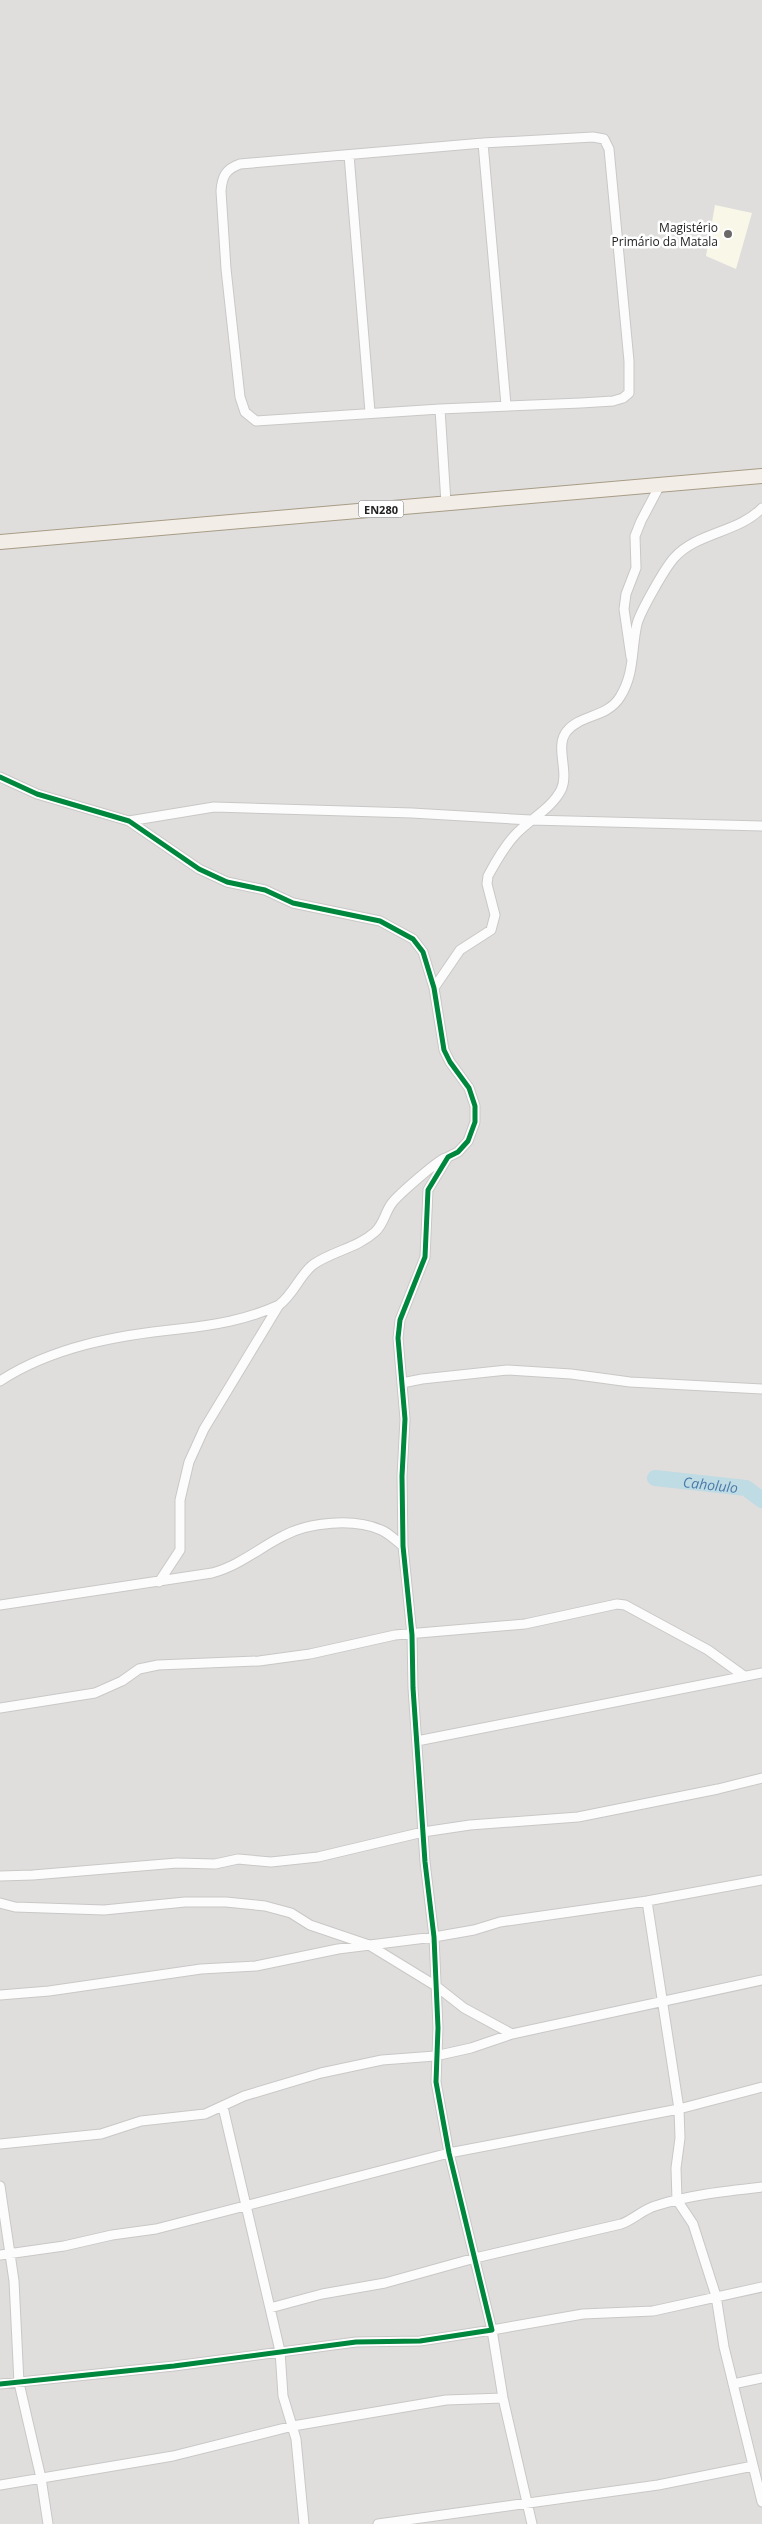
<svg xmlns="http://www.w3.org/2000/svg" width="762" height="2524" viewBox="0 0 762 2524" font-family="'Open Sans',sans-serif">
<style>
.residential{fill:#dfdedc}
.education{fill:#f8f7e8}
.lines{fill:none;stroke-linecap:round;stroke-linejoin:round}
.river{stroke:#bfdbe3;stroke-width:16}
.street-casing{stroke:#c9c8c7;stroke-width:11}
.primary-casing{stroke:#a79c86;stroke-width:16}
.street{stroke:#fdfcfc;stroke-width:9}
.primary{stroke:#f3ede7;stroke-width:14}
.cycleway-casing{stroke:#fff;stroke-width:8}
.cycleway{stroke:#00873e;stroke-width:5}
.poi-dot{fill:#6a6968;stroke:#fff;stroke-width:2}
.labels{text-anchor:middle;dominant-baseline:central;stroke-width:5;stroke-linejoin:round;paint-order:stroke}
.shield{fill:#fff;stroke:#646464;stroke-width:1}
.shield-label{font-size:11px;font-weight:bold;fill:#222}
.poi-label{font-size:12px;fill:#222;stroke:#fff;text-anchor:end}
.water-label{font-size:14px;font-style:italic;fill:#4a7aab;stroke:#fff}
</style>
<rect width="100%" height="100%" fill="#f0eeeb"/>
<path class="residential" d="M0,0H762V2524H0Z"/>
<path class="education" d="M715,205L752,213L736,269L706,256Z"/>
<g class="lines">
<path class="river" id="s1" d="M655,1478L746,1488L762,1500"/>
<defs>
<path id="street" d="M483,143L506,405
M349,155L370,412
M440,409L581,403L613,401L623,398L629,393V361L609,149L604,139L593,137L483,143L240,164C226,169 222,176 221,191L226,269L240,397L245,412L256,421L440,409L446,503
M631,657L624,609L626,594L636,568L635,536L641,521L660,485
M0,777L37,794L129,821L199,869L227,882L265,890L293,903L380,921L413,939L423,952L434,988L444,1050L450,1062L469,1088L475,1106V1122L468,1141L458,1152L448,1157L428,1190L425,1257L400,1320L398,1338L405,1419L402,1476L403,1546L412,1635L413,1688L425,1862L434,1937L438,2028L436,2082L449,2153L492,2330L420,2341L356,2342L174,2366L0,2384
M129,821L214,807L412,813L531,820L762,826
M434,988L460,950L491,930L495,915L487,884L488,876C496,861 504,847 515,835C529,820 552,808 561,790C570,772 554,746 567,731C581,714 607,718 620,697C635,673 631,650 637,624C640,612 665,568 674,558C697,532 738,533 762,508
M0,1381C52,1347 118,1335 179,1329C215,1325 246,1320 279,1305C294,1294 300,1274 314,1264C333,1251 357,1248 375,1232C384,1224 385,1212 392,1203C399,1194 436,1162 445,1158
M402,1383L422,1379L507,1370L571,1374L630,1382L762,1389
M159,1582L180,1550V1500L189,1462L204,1429L279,1305
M0,1605L212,1573C239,1566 259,1548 283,1536C309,1522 354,1518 381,1530C389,1533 396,1541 403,1546
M0,1708L95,1693L122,1681L139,1669L158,1665L259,1661L310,1654L395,1635L525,1624L617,1604L625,1605L708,1650L744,1676
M417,1741L762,1673
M0,1876L33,1875L177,1863L215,1864L238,1859L271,1862L318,1857L423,1832L470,1825L578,1817L718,1789L762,1778
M0,1903L15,1907L104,1910L185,1902H226L265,1906L291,1913L310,1925L369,1945L436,1986L464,2008L512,2034
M0,1995L49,1991L201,1969L256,1966L338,1949L434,1937L474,1930L500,1922L647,1901L762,1880
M762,2087L679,2109L680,2138L676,2168L677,2200L693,2224L716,2296L724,2347L762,2502
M223,2107L280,2351L283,2396L296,2439L304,2524
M0,2144L101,2134L141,2121L205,2114L244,2096L321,2073L382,2060L435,2056L471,2048L512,2034L762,1980
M0,2186L14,2281L19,2383L41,2478L48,2524
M0,2255L64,2246L112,2235L156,2229L449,2153L679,2109L647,1901
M270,2308L322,2294L385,2283L475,2258L621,2224C633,2220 642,2210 655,2206C689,2195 726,2191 762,2187
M733,2384L762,2378
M0,2485L173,2456L293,2426L446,2400L503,2398
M378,2524L658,2485L753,2466
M532,2524L503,2398L492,2330L583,2314L653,2311L762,2287"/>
<path id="primary" d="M0,542L762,476"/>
</defs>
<use href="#street" class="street-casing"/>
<use href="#primary" class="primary-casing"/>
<use href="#street" class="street"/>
<use href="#primary" class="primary"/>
<defs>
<path id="cycleway" d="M0,777L37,794L129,821L199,869L227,882L265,890L293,903L380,921L413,939L423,952L434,988L444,1050L450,1062L469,1088L475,1106V1122L468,1141L458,1152L448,1157L428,1190L425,1257L400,1320L398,1338L405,1419L402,1476L403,1546L412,1635L413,1688L425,1862L434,1937L438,2028L436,2082L449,2153L492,2330L420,2341L356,2342L174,2366L0,2384"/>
</defs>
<use href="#cycleway" class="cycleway-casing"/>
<use href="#cycleway" class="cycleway"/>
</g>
<circle class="poi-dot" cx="728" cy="234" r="5"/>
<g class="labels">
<rect class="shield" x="358.5" y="500.5" width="45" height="17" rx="4"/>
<g class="shield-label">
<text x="381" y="509">EN280</text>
</g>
<g class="poi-label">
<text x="718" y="227">Magistério<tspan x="718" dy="14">Primário da Matala</tspan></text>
</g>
<g class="water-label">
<text stroke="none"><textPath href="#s1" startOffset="56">Caholulo</textPath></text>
</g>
</g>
</svg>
